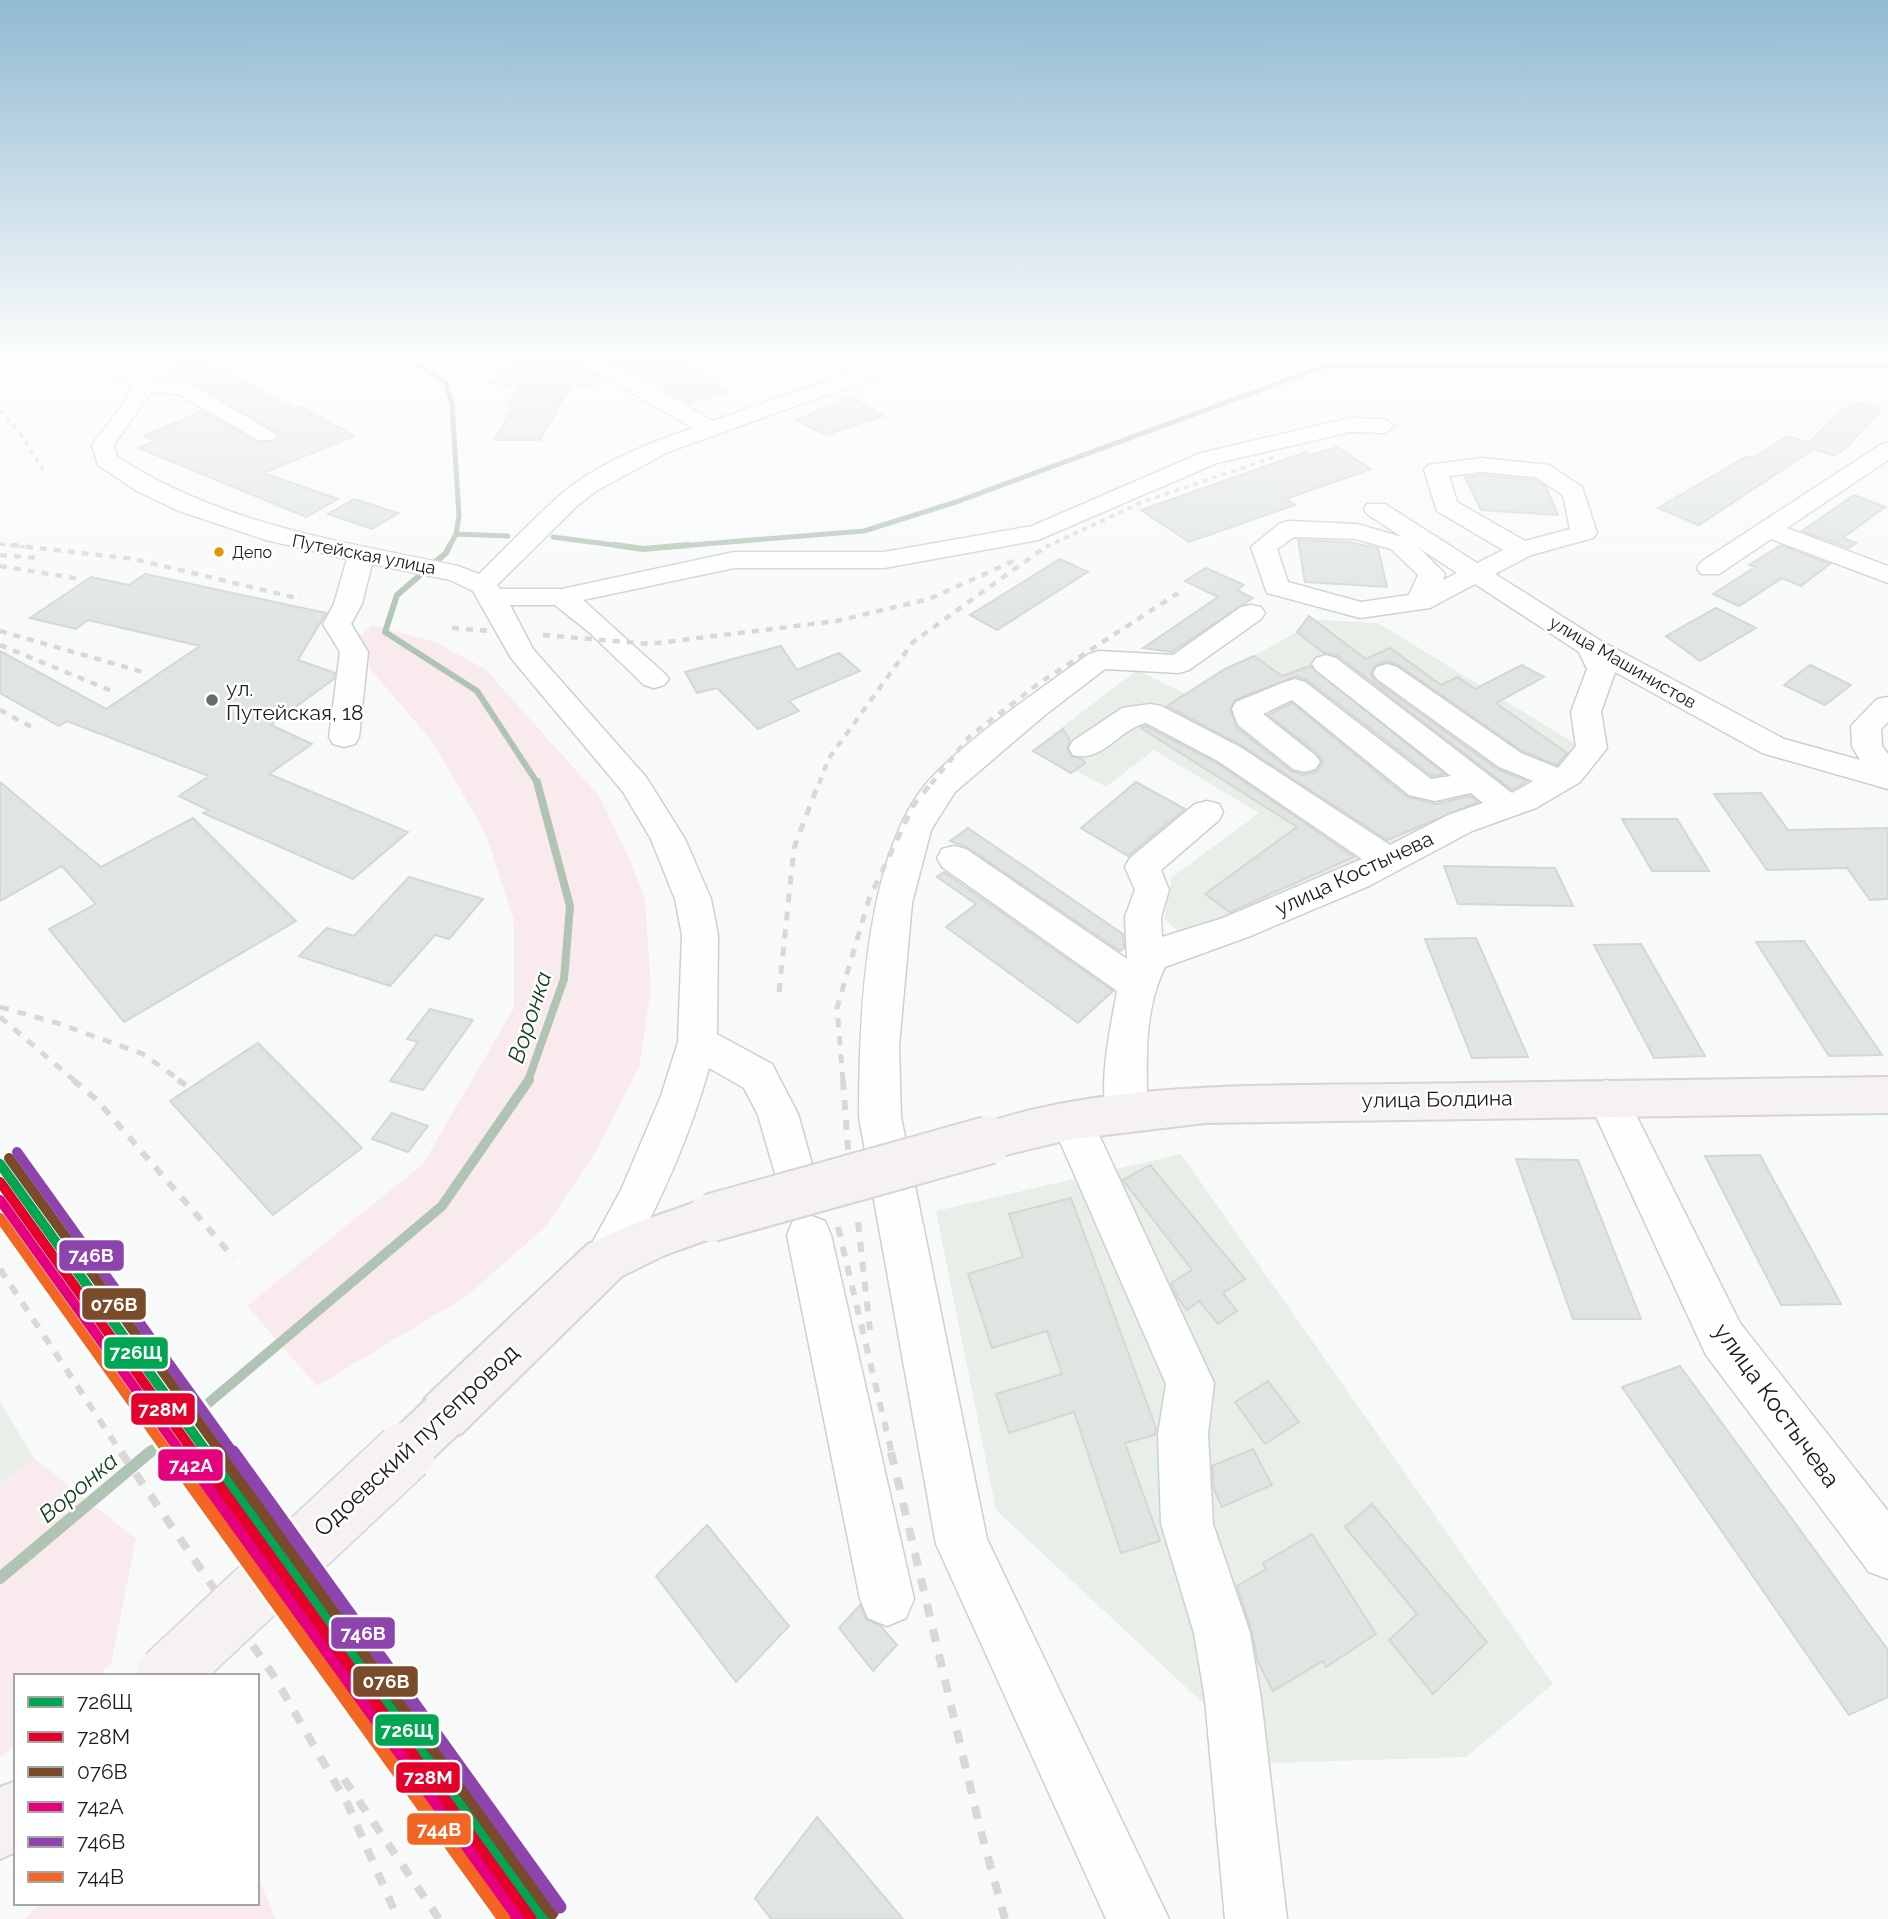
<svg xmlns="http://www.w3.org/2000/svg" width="1888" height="1919" viewBox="0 0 1888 1919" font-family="Raleway,sans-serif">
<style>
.built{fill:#e8efe9}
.green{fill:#f9eaed}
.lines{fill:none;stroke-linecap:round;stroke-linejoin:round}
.stream-far4{stroke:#afc4b2;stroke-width:5}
.stream-far3{stroke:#afc4b2;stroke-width:6}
.stream-far2{stroke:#afc4b2;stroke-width:8}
.stream-far1{stroke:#afc4b2;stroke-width:10}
.stream{stroke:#afc4b2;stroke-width:12}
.building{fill:#dfe5e0;stroke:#d5d7d5;stroke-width:2}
.minor-casing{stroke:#ced0cf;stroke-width:3}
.major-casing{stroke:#d4d5d4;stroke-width:4}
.minor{fill:#fefefe;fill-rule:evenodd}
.major{fill:#f6f1f2;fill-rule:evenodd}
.rail-far4{stroke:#d7d8d7;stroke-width:3.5;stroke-dasharray:5 5;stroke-linecap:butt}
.rail-far3{stroke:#d7d8d7;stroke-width:4.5;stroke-dasharray:7 7;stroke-linecap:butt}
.rail-far2{stroke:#d7d8d7;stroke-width:5;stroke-dasharray:9 9;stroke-linecap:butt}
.rail-far1{stroke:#d7d8d7;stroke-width:6;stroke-dasharray:10 10;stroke-linecap:butt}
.rail{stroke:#d7d8d7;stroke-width:8;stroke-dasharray:13 13;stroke-linecap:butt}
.major-bridge-far1-casing{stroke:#d4d5d4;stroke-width:51;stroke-linecap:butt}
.major-bridge-casing{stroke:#d4d5d4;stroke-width:62;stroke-linecap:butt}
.major-bridge-far1{stroke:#f6f1f2;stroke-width:47}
.major-bridge{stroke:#f6f1f2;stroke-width:59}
.rail-1-far1-casing{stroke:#fff;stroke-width:16}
.rail-1-casing{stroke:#fff;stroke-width:18}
.rail-2-far1-casing{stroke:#fff;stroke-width:16}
.rail-2-casing{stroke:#fff;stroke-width:18}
.rail-3-far1-casing{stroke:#fff;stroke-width:16}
.rail-3-casing{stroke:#fff;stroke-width:18}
.rail-4-far1-casing{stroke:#fff;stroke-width:16}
.rail-4-casing{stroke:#fff;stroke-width:18}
.rail-5-far1-casing{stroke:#fff;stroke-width:16}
.rail-5-casing{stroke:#fff;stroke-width:18}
.rail-6-far1-casing{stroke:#fff;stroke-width:16}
.rail-6-casing{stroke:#fff;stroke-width:18}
.rail-1-far1{stroke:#00a651;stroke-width:10}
.rail-1{stroke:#00a651;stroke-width:13}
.rail-2-far1{stroke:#e4002b;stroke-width:10}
.rail-2{stroke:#e4002b;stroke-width:13}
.rail-3-far1{stroke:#7a4b2a;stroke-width:10}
.rail-3{stroke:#7a4b2a;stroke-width:13}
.rail-4-far1{stroke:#e5007d;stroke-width:10}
.rail-4{stroke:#e5007d;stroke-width:13}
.rail-5-far1{stroke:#8e44ad;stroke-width:10}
.rail-5{stroke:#8e44ad;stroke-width:13}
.rail-6-far1{stroke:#f26522;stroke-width:10}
.rail-6{stroke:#f26522;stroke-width:13}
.bus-dot{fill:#e19803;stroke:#fff;stroke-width:2.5}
.poi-dot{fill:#696a69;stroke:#fff;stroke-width:2.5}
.labels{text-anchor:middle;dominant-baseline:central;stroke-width:5;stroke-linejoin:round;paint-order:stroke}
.far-bus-label{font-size:16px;fill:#1c1d1c;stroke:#fff;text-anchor:start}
.far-street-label{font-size:18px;fill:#1c1d1c;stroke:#fff}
.poi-label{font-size:21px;fill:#1c1d1c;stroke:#fff;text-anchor:start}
.street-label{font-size:21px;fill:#1c1d1c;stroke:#fff}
.water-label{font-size:23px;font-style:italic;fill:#13411d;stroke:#fff}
.near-street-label{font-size:24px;fill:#1c1d1c;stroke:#fff}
.line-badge{stroke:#fff;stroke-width:2.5}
.badge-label{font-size:19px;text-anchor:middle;font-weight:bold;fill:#fff}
</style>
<rect width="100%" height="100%" fill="#f8faf9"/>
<path class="built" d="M1318,620L1378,623L1579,746L1553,769L1235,928L1185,937L1164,919L1172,877L1259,813L1154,750L1106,787L1035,748L1137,670L1186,694Z
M1181,1154L1553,1684L1466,1757L1267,1763L996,1510L936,1211Z
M0,1402L34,1458L0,1484Z"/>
<path class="green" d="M372,625L435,642L485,669L599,796L628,855L645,899L651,989L639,1068L593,1156L546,1226L467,1296L317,1386L247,1306L423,1164L514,1008V921L485,832L431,740L372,671L360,637Z
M34,1458L136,1539L111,1664L97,1676H16V1745L0,1758V1484Z
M257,1876L276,1919H24L41,1903H257Z"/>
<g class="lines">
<path class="stream-far4" d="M407,357L446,383L452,404L459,516L456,534L449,547
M456,534L508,536
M553,537L629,547
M667,547L864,531L956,502L1328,365H1888"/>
<path class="stream-far3" d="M450,545L446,553L397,595L385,632L477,691L538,784
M615,545L643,549L688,545"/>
<path class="stream-far2" d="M528,1081L564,979L570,906L537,782"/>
<path class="stream-far1" d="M148,1454L442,1206L529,1080"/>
<path class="stream" d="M0,1578L150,1452"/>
</g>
<path class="building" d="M195,357L295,409L302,407L354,436L263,473L338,499L306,517L139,448L156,441L144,436L202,411L257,442L276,441L278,433L167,367Z
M520,357H567L604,380L587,388L572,383L540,440H494L514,406H508L520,386L492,383Z
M602,357H676L726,392L690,403L629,368Z
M851,397L883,416L826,435L796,420Z
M1861,402L1881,410L1846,448L1834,456L1814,449L1699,525L1658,508L1747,456L1753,458L1788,436L1809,443L1841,410Z
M1337,447L1371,469L1286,499L1295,505L1189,542L1141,510L1306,452L1311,455Z
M1481,475L1534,480L1546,487L1558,515L1481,510L1465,477Z
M1854,495L1885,507L1843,538L1856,543L1849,548L1802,531Z
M354,499L398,513L372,529L328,514Z
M1298,540L1348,542L1378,548L1387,587L1305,582Z
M1781,545L1830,564L1801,586L1782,578L1739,606L1713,594L1755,567L1749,565Z
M1060,559L1088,572L997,630L970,615Z
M1206,568L1244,585L1237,590L1253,598L1172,652L1143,648L1218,597L1185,581Z
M145,574L326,613L298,660L335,673L334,679L271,725L312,744L269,774L408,832L353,879L203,813L208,810L179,796L209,776L67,721L59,726L0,693V651L106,709L200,646L88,620L76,629L30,618L91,577L129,585Z
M1716,608L1756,628L1700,661L1666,636Z
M1309,616L1366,659L1390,648L1441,685L1458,677L1475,689L1522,665L1544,677L1496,703L1567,753L1557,765L1522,751L1398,665L1386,661L1375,666L1371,674L1375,681L1497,769L1527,781L1512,790L1338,656L1324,653L1297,632Z
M781,646L797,670L839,653L860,671L789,701L799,711L758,729L717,688L697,693L685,672Z
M1254,656L1282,676L1310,666L1445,774L1432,776L1307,680L1296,676L1235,700L1230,710L1236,727L1291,771L1303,775L1316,772L1323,762L1317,753L1268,715L1292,703L1407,797L1436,804L1470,796L1478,802L1387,840L1241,745L1167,706L1225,669Z
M1810,665L1851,685L1825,705L1784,685Z
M1146,726L1217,763L1354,857L1230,912L1205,894L1297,827L1141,728Z
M1063,729L1070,741L1067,749L1071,756L1082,759L1085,763L1071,773L1033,751Z
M0,782L101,867L193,818L296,921L124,1022L49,929L96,904L62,866L0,901Z
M1136,782L1185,809L1128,856L1081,828Z
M1761,793L1788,830L1888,828V899L1870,900L1847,868L1767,870L1714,794Z
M1622,819H1677L1709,871H1652Z
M968,828L1123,934L1124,948L1120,951L967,847L950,841Z
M1444,866L1555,868L1573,906L1458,904Z
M944,872L1113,991L1078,1023L946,927L976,904L937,877Z
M409,877L483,899L449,939L435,935L390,986L299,956L327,928L354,936Z
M1476,938L1528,1057L1472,1058L1425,939Z
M1804,941L1882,1055L1829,1056L1756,942Z
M1641,944L1705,1056L1654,1058L1594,945Z
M430,1009L473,1020L423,1090L390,1081L418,1042L407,1039Z
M258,1043L362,1148L273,1215L170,1101Z
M392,1113L428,1126L408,1152L372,1139Z
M1760,1155L1841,1304L1781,1305L1705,1156Z
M1516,1159L1578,1160L1641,1319H1573Z
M1150,1165L1245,1279L1223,1293L1237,1311L1218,1324L1199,1301L1187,1310L1177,1297L1171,1283L1192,1270L1123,1180Z
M1071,1198L1156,1428L1155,1435L1125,1443L1160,1541L1121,1553L1074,1412L1009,1433L996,1394L1062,1374L1047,1331L992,1348L968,1274L1023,1257L1009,1214Z
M1680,1366L1888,1650V1697L1849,1715L1622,1387Z
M1268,1381L1299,1422L1265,1444L1235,1402Z
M1253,1449L1272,1485L1222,1507L1214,1490L1212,1466Z
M1372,1504L1487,1642L1433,1694L1389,1640L1417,1614L1345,1527Z
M707,1525L789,1626L736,1682L656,1576Z
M1312,1534L1376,1634L1326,1667L1323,1661L1273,1691L1258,1662L1252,1632L1237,1586L1266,1569L1263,1563Z
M860,1605L866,1619L881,1626L897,1645L873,1671L839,1628Z
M817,1817L903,1919H771L755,1898Z"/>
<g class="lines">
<defs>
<path id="minor" d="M50,357H87L130,367L152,379L190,384L277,435L274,440H258L178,394L151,392L114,445L117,457C226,526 335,540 458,566L479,574C506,548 532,520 560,495C597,464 648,443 693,428L569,357H596L636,376L713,421L894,357H923L920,361L668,452L596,491L578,505L497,585L500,589H562L734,552H884L1032,526L1201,453L1350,418L1384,419L1395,426L1384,433L1350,432L1217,463L1038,540L884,568H734L583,600L664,673L669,679L664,685L654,688L644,685L590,633L555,605H510L533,649L646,777L685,839L711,899L718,935L717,1034L772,1064L798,1114L816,1178L810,1191L795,1197L780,1191L758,1115L744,1088L709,1068C689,1140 657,1209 621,1275L605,1281L589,1275L583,1260L621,1190L661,1096L678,1042L682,935L675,899L651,839L623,792L511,658L473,591L450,580L372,564L362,604L351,624L368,652L359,737L355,744L344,747L333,744L329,737L340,652L323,624L334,604L347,559L266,540L179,511L137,491L98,465L92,445L125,402L132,384L116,376L53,361Z
M1888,443V460L1787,528L1888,566V583L1771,539L1719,574H1701L1697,568L1701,562L1880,445Z
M1481,458L1549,465L1582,487L1597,533L1593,538L1531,555L1495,574L1601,641L1784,739L1860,760L1852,746L1851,726L1877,699L1888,697V722L1881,729L1882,746L1888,754V789L1762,753L1615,672L1601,712L1607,748L1580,782L1536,808L1472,831L1369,886L1248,937L1165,967C1152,993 1147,1027 1147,1056C1146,1079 1150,1105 1139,1125L1125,1130L1111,1125C1095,1093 1111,1027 1117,991L942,867L937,858L942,849L954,846L966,849L1127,959L1125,917L1135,890L1125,867L1130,858L1195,804L1207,801L1219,804L1223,812L1219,820L1161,870L1169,890L1161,917L1162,937L1223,918L1362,859L1218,761L1146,723C1119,729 1103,763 1073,755L1069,748L1073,741L1122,708L1150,704L1161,706L1240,747L1390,845L1448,815L1483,803L1471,793L1435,801L1409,795L1292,700L1263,714L1315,755L1320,762L1315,769L1304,772L1293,769L1238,725L1232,709L1236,702L1285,682L1295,679L1305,682L1431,779L1451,776L1316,670L1312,664L1316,658L1326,655L1336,658L1512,793L1533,781L1499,767L1377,679L1373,673L1377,667L1387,664L1397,667L1521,753L1558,768L1576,746L1571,712L1587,669L1579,652L1475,584L1430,608L1360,618L1267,593L1251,547L1279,524L1288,521L1357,524L1402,537L1367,514L1364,509L1367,504H1385L1477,563L1503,550L1437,511L1424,470L1428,465ZM1481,472L1535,477L1563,495L1570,529L1525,541L1457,502L1449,476ZM1294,537L1356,539L1391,549L1418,575L1409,595L1361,602L1288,582L1277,549ZM1419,548L1457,573L1443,580L1445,574Z
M1251,605L1261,607L1265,613L1261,619L1189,670L1179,673L1105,669L1045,715L955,792L931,830L912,903L899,1046L901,1117L987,1539L1169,1919H1106L936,1544L859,1117C859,1022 864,846 934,775C978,731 1038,691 1089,654L1099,651L1173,655L1241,607Z
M1607,1080L1621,1085L1740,1323L1888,1511V1579L1869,1572L1706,1355L1587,1097L1593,1085Z
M1072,1103L1087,1109L1214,1383L1208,1434L1213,1524L1250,1633L1261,1699L1287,1919H1225L1205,1699L1194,1633L1161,1524L1158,1434L1166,1384L1051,1121L1057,1109Z
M809,1215L825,1221L831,1235L914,1599L906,1618L887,1626L868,1618L860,1599L787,1235L793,1221Z"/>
<path id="major" d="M1888,1077V1113L1205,1123L1072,1139L989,1159L974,1153L967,1140L974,1127C1100,1081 1261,1086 1394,1084C1559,1082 1723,1079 1888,1077Z
M710,1197L726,1203L733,1218L726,1233L665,1255L622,1276L461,1434L443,1442L425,1434L417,1416L425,1398L588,1244L636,1223Z
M16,1781V1852L0,1859V1787Z"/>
</defs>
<use href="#minor" class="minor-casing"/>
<use href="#major" class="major-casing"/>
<use href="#minor" class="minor"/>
<use href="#major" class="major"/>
<path class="rail-far4" d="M0,410L20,433L43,470
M0,544L27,547
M1046,547L1140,503L1274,457"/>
<path class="rail-far3" d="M12,545L134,559L301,599
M0,555L37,558
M0,566L80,579
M452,628L489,631
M0,631L143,672
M543,635L650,644L837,621L929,599L1018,559
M0,645L112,691
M0,710L37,730
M819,784L829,758L913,642L1048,545
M931,784L969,737L1038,684L1178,593"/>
<path class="rail-far2" d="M779,992L794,848L819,782
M0,1007L57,1023L143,1054L181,1081
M0,1017L75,1081
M843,1081L837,1008L869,899L913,806L932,782"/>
<path class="rail-far1" d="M73,1080L97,1100L234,1258
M178,1080L186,1085
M843,1080L849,1164
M858,1222L870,1330
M838,1227L892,1454
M0,1269L122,1454"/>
<path class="rail" d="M121,1452L275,1678L348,1805L398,1919
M891,1452L980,1828L1005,1919
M344,1779L439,1919"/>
<defs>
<path id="major-bridge-far1" d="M710,1218L989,1140
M403,1454L443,1416"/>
<path id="major-bridge" d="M166,1676L405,1452"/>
</defs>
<use href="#major-bridge-far1" class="major-bridge-far1-casing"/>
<use href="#major-bridge" class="major-bridge-casing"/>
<use href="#major-bridge-far1" class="major-bridge-far1"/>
<use href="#major-bridge" class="major-bridge"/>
<defs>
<path id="rail-1-far1" d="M0,1164L208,1454"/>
<path id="rail-1" d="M207,1452L543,1919"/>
<path id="rail-2-far1" d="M0,1182L195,1454"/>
<path id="rail-2" d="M194,1452L530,1919"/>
<path id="rail-3-far1" d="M9,1158L222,1454"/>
<path id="rail-3" d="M220,1452L552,1913"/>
<path id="rail-4-far1" d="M0,1200L182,1454"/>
<path id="rail-4" d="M181,1452L517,1919"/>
<path id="rail-5-far1" d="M17,1152L234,1454"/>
<path id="rail-5" d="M233,1452L560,1907"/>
<path id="rail-6-far1" d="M0,1218L169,1454"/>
<path id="rail-6" d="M168,1452L504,1919"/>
</defs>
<use href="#rail-1-far1" class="rail-1-far1-casing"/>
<use href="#rail-1" class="rail-1-casing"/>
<use href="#rail-2-far1" class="rail-2-far1-casing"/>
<use href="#rail-2" class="rail-2-casing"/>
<use href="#rail-3-far1" class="rail-3-far1-casing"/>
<use href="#rail-3" class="rail-3-casing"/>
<use href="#rail-4-far1" class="rail-4-far1-casing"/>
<use href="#rail-4" class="rail-4-casing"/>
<use href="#rail-5-far1" class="rail-5-far1-casing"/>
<use href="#rail-5" class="rail-5-casing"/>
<use href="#rail-6-far1" class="rail-6-far1-casing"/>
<use href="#rail-6" class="rail-6-casing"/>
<use href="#rail-1-far1" class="rail-1-far1"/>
<use href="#rail-1" class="rail-1"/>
<use href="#rail-2-far1" class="rail-2-far1"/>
<use href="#rail-2" class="rail-2"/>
<use href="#rail-3-far1" class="rail-3-far1"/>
<use href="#rail-3" class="rail-3"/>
<use href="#rail-4-far1" class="rail-4-far1"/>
<use href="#rail-4" class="rail-4"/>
<use href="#rail-5-far1" class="rail-5-far1"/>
<use href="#rail-5" class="rail-5"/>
<use href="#rail-6-far1" class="rail-6-far1"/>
<use href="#rail-6" class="rail-6"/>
</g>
<linearGradient id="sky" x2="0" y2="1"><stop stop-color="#91bad2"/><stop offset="0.57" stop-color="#fcfdfc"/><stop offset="1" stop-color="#fcfdfc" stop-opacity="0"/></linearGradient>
<rect width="1888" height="626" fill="url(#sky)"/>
<circle class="bus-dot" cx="219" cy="552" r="6"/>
<circle class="poi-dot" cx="212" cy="700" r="7"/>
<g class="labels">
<g class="far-bus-label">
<text x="232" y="552">Депо</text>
</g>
<g class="far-street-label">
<text transform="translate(364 554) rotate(11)">Путейская улица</text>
<text transform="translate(1623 662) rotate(30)">улица Машинистов</text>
</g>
<g class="poi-label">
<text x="226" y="688">ул.<tspan x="226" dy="24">Путейская, 18</tspan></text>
</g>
<g class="street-label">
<text transform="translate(1354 873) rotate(-25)">улица Костычева</text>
<text transform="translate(1437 1099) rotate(-1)">улица Болдина</text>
</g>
<g class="water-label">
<text transform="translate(529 1017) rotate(-72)">Воронка</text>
<text transform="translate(78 1487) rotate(-40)">Воронка</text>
</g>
<g class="near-street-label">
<text transform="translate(1777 1405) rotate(54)">улица Костычева</text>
<text transform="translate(416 1440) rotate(-43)">Одоевский путепровод</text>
</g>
</g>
<g class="line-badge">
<rect x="58" y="1239" width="67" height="33" rx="7" fill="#8e44ad"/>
<rect x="81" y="1287" width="66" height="34" rx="7" fill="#7a4b2a"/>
<rect x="103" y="1336" width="66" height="34" rx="7" fill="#00a651"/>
<rect x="130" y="1392" width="66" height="34" rx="7" fill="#e4002b"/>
<rect x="157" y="1448" width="67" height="34" rx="7" fill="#e5007d"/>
<rect x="330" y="1616" width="66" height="34" rx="7" fill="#8e44ad"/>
<rect x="352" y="1665" width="67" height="33" rx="7" fill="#7a4b2a"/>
<rect x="374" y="1713" width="66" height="34" rx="7" fill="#00a651"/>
<rect x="395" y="1761" width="66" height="33" rx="7" fill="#e4002b"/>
<rect x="406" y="1812" width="66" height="34" rx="7" fill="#f26522"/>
</g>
<g class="badge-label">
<text x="91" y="1262">746В</text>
<text x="114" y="1311">076В</text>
<text x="136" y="1359">726Щ</text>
<text x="163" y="1416">728М</text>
<text x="191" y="1472">742А</text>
<text x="363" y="1640">746В</text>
<text x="386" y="1688">076В</text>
<text x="407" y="1737">726Щ</text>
<text x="428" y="1784">728М</text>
<text x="439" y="1836">744В</text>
</g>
<rect x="14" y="1674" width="245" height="231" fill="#ffffff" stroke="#a4a5a4" stroke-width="2"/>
<rect x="28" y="1697" width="35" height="10" fill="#00a651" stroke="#a4a5a4" stroke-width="2"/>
<text x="77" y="1709" font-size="21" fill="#1c1d1c">726Щ</text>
<rect x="28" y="1732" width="35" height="10" fill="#e4002b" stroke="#a4a5a4" stroke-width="2"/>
<text x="77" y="1744" font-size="21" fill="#1c1d1c">728М</text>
<rect x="28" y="1767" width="35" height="10" fill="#7a4b2a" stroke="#a4a5a4" stroke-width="2"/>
<text x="77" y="1779" font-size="21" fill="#1c1d1c">076В</text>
<rect x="28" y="1802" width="35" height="10" fill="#e5007d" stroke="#a4a5a4" stroke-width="2"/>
<text x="77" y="1814" font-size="21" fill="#1c1d1c">742А</text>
<rect x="28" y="1837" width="35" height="10" fill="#8e44ad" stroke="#a4a5a4" stroke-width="2"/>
<text x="77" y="1849" font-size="21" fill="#1c1d1c">746В</text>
<rect x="28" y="1872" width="35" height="10" fill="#f26522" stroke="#a4a5a4" stroke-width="2"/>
<text x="77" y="1884" font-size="21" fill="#1c1d1c">744В</text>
</svg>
